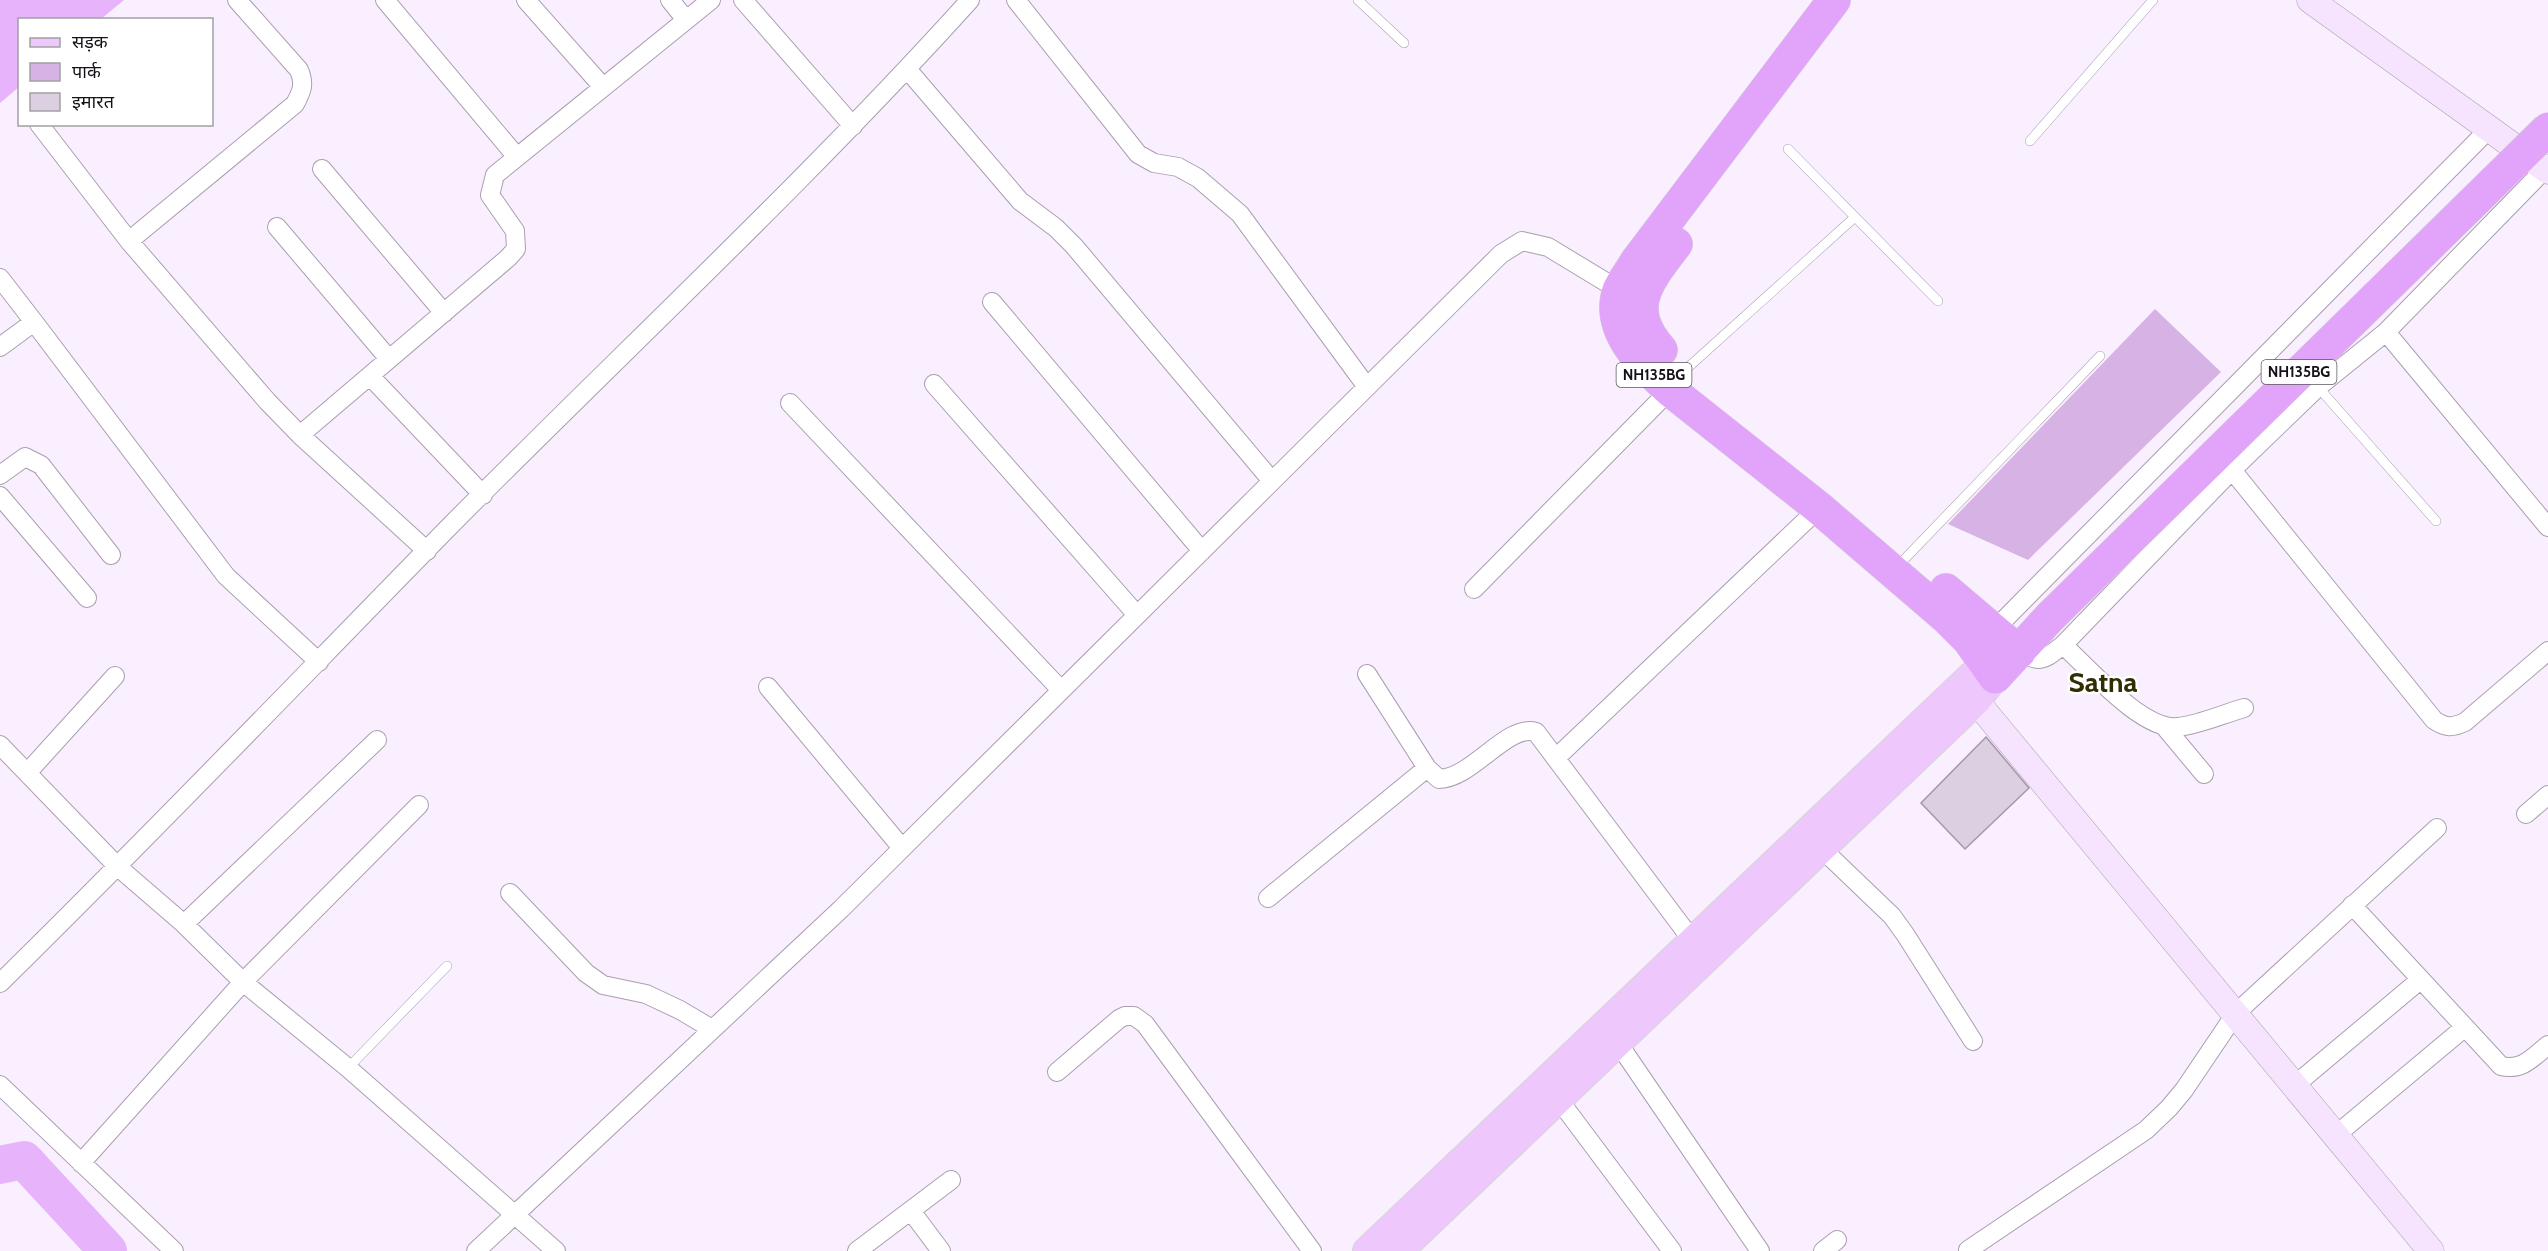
<svg xmlns="http://www.w3.org/2000/svg" width="2548" height="1251" viewBox="0 0 2548 1251" font-family="Cabin,'Noto Sans Devanagari',sans-serif">
<style>
.green{fill:#d7b3e5}
.water{fill:#e7b3fb}
.lines{fill:none;stroke-linecap:round;stroke-linejoin:round}
.river{stroke:#e7b3fb;stroke-width:38}
.building{fill:#dccfe1;stroke:#a497a8;stroke-width:1.5}
.lane-casing{stroke:#aa9eaf;stroke-width:10}
.street-casing{stroke:#aa9eaf;stroke-width:20}
.secondary-casing{stroke:#aa9eaf;stroke-width:27}
.primary-casing{stroke:#d5d4d5;stroke-width:30}
.highway-casing{stroke:#d5d4d5;stroke-width:34}
.lane{stroke:#fff;stroke-width:9}
.street{stroke:#fff;stroke-width:18}
.secondary{stroke:#f6e4fe;stroke-width:26}
.primary{stroke:#eec8fc;stroke-width:28}
.highway{stroke:#e2a4fa;stroke-width:33}
.highway-bridge-casing{stroke:#d5d4d5;stroke-width:34;stroke-linecap:butt}
.highway-bridge{stroke:#e2a4fa;stroke-width:33}
.labels{text-anchor:middle;dominant-baseline:central;stroke-width:4.5;stroke-linejoin:round;paint-order:stroke}
.shield{fill:#fff;stroke:#5c585d;stroke-width:1.5}
.shield-label{font-size:15px;font-weight:bold;fill:#161118}
.town-label{font-size:28px;font-weight:bold;fill:#312e03;stroke:#fff}
</style>
<rect width="100%" height="100%" fill="#faeffe"/>
<path class="green" d="M2155,309L2221,372L2028,560L1948,524Z"/>
<path class="water" d="M0,0H124L101,19L20,20L19,87L0,103Z"/>
<g class="lines">
<path class="river" d="M0,1165L24,1160L108,1251"/>
</g>
<path class="building" d="M1986,737L2029,788L1965,849L1921,803Z"/>
<g class="lines">
<defs>
<path id="lane" d="M1358,0L1404,43
M2030,141L2153,0
M1788,149L1938,301
M1683,372L1855,217
M2318,387L2436,521
M1896,568L2100,356
M348,1068L447,966"/>
<path id="street" d="M385,0L517,157
M526,0L603,87
M670,0L686,20
M743,0L853,126
M1016,0L1138,154L1154,163L1178,167L1198,178L1240,214L1367,387
M907,69L1020,201L1056,228L1074,246L1272,481
M39,124L129,241L267,401L300,435L427,551
M322,169L444,313
M277,227L389,359
M129,241L295,104C302,91 305,84 299,70L237,0
M0,278L34,322
M992,302L1202,551
M2386,332L2548,527
M0,347L34,322L226,576L319,662
M370,376L483,495
M934,384L1137,615
M790,403L1061,690
M300,435L508,258L516,249L515,231L490,195L495,175L711,0
M2232,470L2434,720C2446,728 2452,728 2465,722L2548,651
M0,475L25,457L41,465L111,555
M0,496L87,598
M1474,589L1670,390
M1994,630L2490,128
M2063,645C2089,668 2142,731 2178,727C2199,725 2223,714 2244,708
M2019,652C2042,664 2043,660 2063,645L2232,470L2318,387L2386,332L2545,169
M1367,674L1427,768L1439,779C1473,778 1507,723 1536,732L1692,940
M768,687L902,848
M2164,726L2204,774
M0,745L118,867L184,924L243,982L348,1068L556,1251
M1557,757L1819,508
M27,773L115,676
M2526,814L2548,795
M1821,848L1892,916L1905,934L1973,1041
M510,893L586,973L603,985L646,994L680,1010L712,1029
M1268,898L1427,768
M2352,905L2501,1066C2522,1071 2532,1058 2548,1045
M184,924L377,740
M0,983C152,834 299,680 448,528C622,352 804,184 970,0
M1618,1043L1760,1251
M1057,1072L1119,1019L1125,1016H1134L1145,1024L1312,1251
M0,1085L174,1251
M2295,1085L2420,980
M1559,1100L1672,1251
M2336,1135L2464,1028
M81,1163L243,982L419,805
M911,1211L941,1251
M1968,1250L2146,1130L2169,1108L2184,1090L2236,1013L2437,828
M476,1251L841,909L1501,254L1522,241L1548,247L1619,290
M857,1251L951,1180
M1823,1251L1837,1240"/>
<path id="secondary" d="M2310,0L2548,171
M1976,701L2431,1251"/>
<path id="primary" d="M1367,1251L1985,663
M1399,1251L1976,701L1995,677"/>
<path id="highway" d="M1834,0L1636,262C1631,271 1623,281 1619,290C1605,331 1644,366 1670,390L1819,508L1947,618L1968,639L1995,677L2050,617
M1661,350C1624,308 1647,282 1676,244
M1946,590L2019,652"/>
</defs>
<use href="#lane" class="lane-casing"/>
<use href="#street" class="street-casing"/>
<use href="#secondary" class="secondary-casing"/>
<use href="#primary" class="primary-casing"/>
<use href="#highway" class="highway-casing"/>
<use href="#lane" class="lane"/>
<use href="#street" class="street"/>
<use href="#secondary" class="secondary"/>
<use href="#primary" class="primary"/>
<use href="#highway" class="highway"/>
<defs>
<path id="highway-bridge" d="M2050,617L2548,129"/>
</defs>
<use href="#highway-bridge" class="highway-bridge-casing"/>
<use href="#highway-bridge" class="highway-bridge"/>
</g>
<g class="labels">
<g class="shield">
<rect x="2261.5" y="360" width="75" height="24" rx="4.5"/>
<rect x="1616.5" y="363" width="75" height="24" rx="4.5"/>
</g>
<g class="shield-label">
<text x="2299" y="372">NH135BG</text>
<text x="1654" y="375">NH135BG</text>
</g>
<g class="town-label">
<text x="2103" y="682">Satna</text>
</g>
</g>
<rect x="18" y="18" width="195" height="108" fill="#ffffff" stroke="#a2a0a3" stroke-width="1.5"/>
<rect x="30" y="38" width="30" height="9" fill="#eec8fc" stroke="#a2a0a3" stroke-width="1.5"/>
<text x="72" y="48" font-size="18" fill="#161118">सड़क</text>
<rect x="30" y="63" width="30" height="18" fill="#d7b3e5" stroke="#a2a0a3" stroke-width="1.5"/>
<text x="72" y="78" font-size="18" fill="#161118">पार्क</text>
<rect x="30" y="93" width="30" height="18" fill="#dccfe1" stroke="#a2a0a3" stroke-width="1.5"/>
<text x="72" y="108" font-size="18" fill="#161118">इमारत</text>
</svg>
